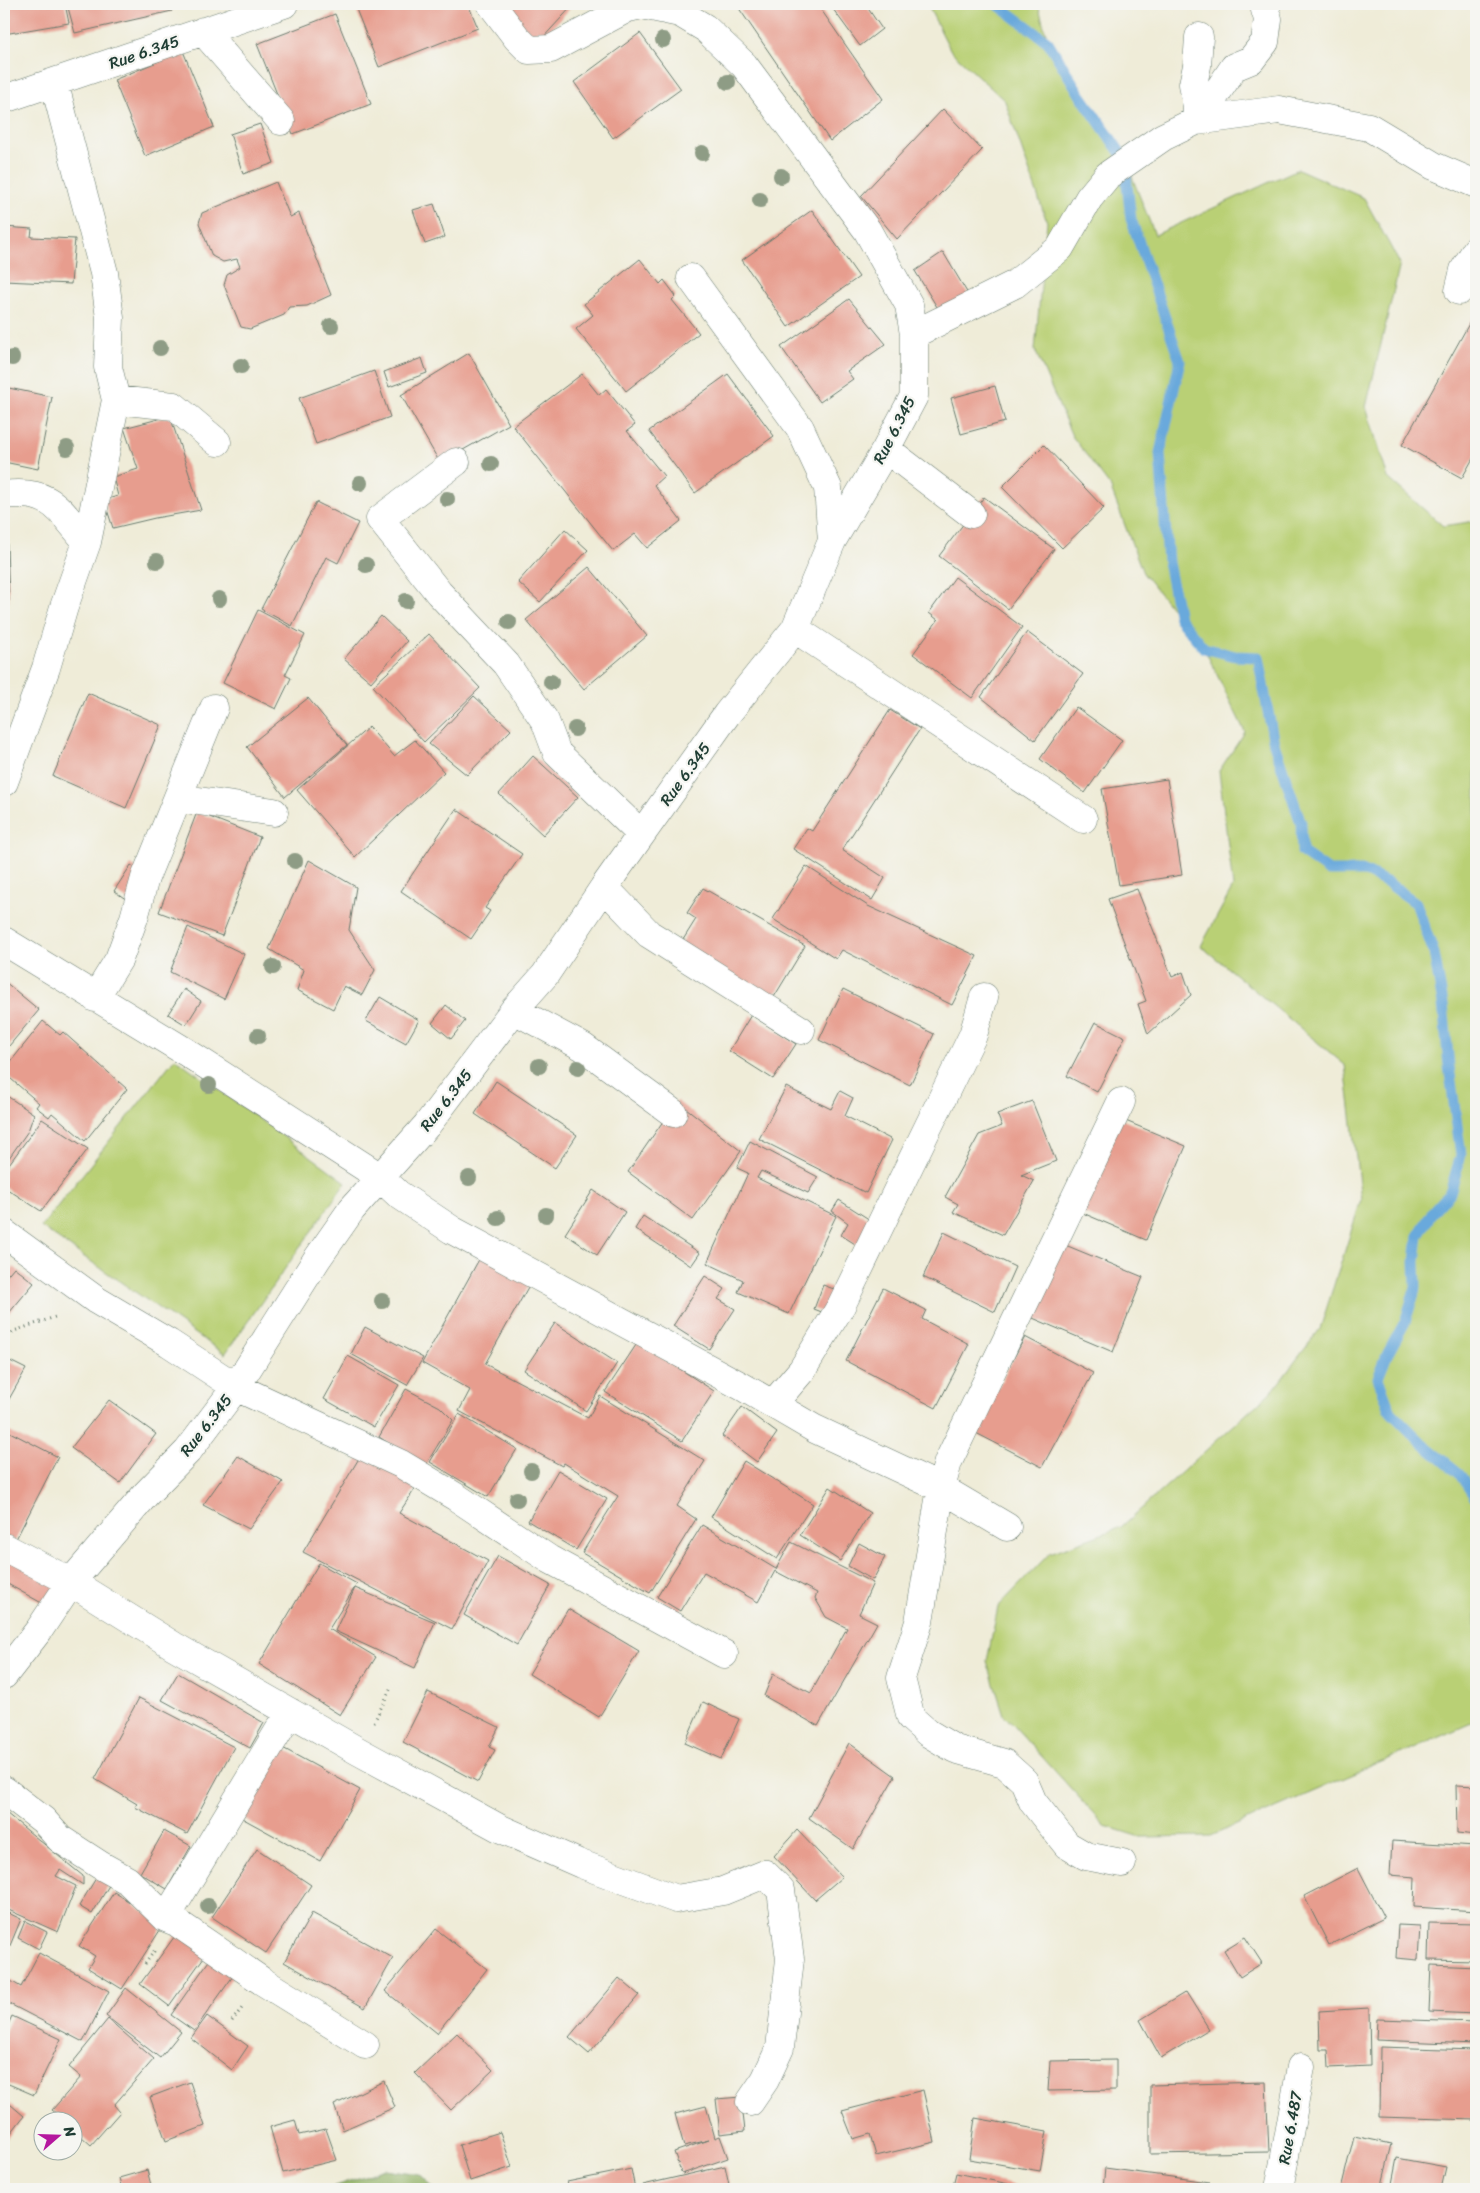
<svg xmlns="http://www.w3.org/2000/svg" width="1480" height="2193" viewBox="0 0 1480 2193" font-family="Sriracha,sans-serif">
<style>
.green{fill:#b9d074;stroke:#6c8654}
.forest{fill:#92b266;stroke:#58784d}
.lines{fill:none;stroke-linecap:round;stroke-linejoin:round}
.stream{stroke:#69a9dc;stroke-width:11}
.building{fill:#e79d8e}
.street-casing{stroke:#687a6d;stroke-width:29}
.path{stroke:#687a6d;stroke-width:3;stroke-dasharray:1 4;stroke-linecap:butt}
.street{stroke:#fff;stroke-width:28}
.tree{fill:#8e9c85}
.labels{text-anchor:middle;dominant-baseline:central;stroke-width:4.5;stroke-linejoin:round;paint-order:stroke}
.street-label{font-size:16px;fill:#1f3d34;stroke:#f6f6f2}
</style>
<rect width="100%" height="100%" fill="#f6f6f2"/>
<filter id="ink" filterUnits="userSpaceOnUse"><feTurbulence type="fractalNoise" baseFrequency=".02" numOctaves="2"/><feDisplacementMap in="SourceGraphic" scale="10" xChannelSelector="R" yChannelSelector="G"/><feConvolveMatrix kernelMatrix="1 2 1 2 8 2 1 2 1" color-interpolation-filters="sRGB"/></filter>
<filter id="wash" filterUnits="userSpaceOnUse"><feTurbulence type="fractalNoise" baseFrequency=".0096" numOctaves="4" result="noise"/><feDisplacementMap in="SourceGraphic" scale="20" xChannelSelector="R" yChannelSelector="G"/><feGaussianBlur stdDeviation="1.12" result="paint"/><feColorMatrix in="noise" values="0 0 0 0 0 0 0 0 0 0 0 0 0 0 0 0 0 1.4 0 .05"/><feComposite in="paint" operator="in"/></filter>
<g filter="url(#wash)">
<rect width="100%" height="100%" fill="#efecd8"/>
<path class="green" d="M927,4H1038L1052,56L1121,149L1155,235L1298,169L1364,198L1400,264L1366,407L1388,478L1443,526L1476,521V1279L1473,1287L1476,1313V1721L1211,1836L1140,1837L1105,1826L1004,1715L987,1661L998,1607L1050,1553L1121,1527L1274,1389L1320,1329L1361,1200L1345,1065L1201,946L1233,887L1219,771L1245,732L1204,648L1143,573L1110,486L1072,436L1035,350L1047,222L1005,101L951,51Z
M175,1058L346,1182L225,1354L41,1227Z"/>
<path class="forest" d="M385,2169L420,2174L434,2189H326Z"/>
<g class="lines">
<path class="stream" d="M997,4L1048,42L1079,93L1124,158L1131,219L1180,361L1160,453L1168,562L1179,618L1204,648L1235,656L1258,657L1274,744L1301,823L1302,852L1329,871H1364L1388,883L1416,903L1434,953L1443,1004L1449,1066L1461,1155L1450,1193L1432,1213L1418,1236L1415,1261L1416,1287L1405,1322L1387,1355L1378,1378L1391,1412L1422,1443L1459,1473L1476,1499"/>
</g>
<g id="blocks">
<path class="building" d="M4,4H65L69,23L4,34Z
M67,4H171L172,11L75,33Z
M354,4H468L478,28L379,67Z
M512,4H574L539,42L505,11Z
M736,4H865L882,29L860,46L830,5L822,11L883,99L830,141Z
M335,14L371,104L293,134L257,44Z
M640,33L681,89L613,138L574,82Z
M183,51L214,127L145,156L114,80Z
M943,109L982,150L897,239L861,196Z
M260,124L274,163L243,174L230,134Z
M276,182L290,217L299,213L331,295L307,306L289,307L284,315L250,329L241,327L224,285L227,275L240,267L237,259L223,262L212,256L199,223L202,213Z
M434,204L445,237L425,244L413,210Z
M812,210L859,277L788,327L742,260Z
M4,227L32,229L31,237L75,239L71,284L4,281Z
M943,252L968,294L940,312L915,271Z
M640,259L660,284L664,280L676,296L672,300L699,333L626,391L576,329L593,315L584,304Z
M849,299L886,344L847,371L853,379L820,402L781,347Z
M1476,311V453L1462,478L1402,445Z
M469,353L509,424L440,463L401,395Z
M422,358L427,373L389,387L384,372Z
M374,371L390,417L316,444L299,398Z
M582,374L599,395L606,389L635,425L627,431L664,476L654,485L681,521L647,548L635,534L613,551L513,426Z
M728,374L774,436L695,493L649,431Z
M995,386L1005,422L961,434L951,398Z
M4,387L52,397L38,469L4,462Z
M170,416L201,510L155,518L113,528L104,500L118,496L113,477L138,469L124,428Z
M1044,445L1104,508L1062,548L1002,487Z
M984,497L1054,549L1008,609L939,556Z
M316,502L358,523L338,563L326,557L292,626L261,609Z
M4,520H6L9,601L4,602Z
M565,529L588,550L540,602L518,582Z
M589,567L647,636L584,689L526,620Z
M955,577L1022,627L972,698L913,654L938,620L929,613Z
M258,610L305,635L285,675L291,678L276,709L223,683Z
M381,616L407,641L371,682L344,659Z
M1027,632L1083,674L1035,740L981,697Z
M429,634L480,688L424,742L373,686Z
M88,693L161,725L126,808L53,776Z
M474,696L511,730L467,775L429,744Z
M308,698L347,745L285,797L247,747Z
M1076,707L1122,740L1085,793L1040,759Z
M890,710L920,729L842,850L885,878L872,900L793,849L807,828L812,831Z
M369,727L394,756L415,740L444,772L355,857L297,790Z
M533,756L578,797L543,835L499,794Z
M1167,779L1182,875L1119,885L1102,789Z
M456,809L522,854L485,908L490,911L471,939L401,891Z
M197,812L260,837L222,936L159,912Z
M309,860L356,887L349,930L375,970L362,995L344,986L333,1009L297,990L304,970L269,949Z
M131,865L158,883L140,909L114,891Z
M806,866L868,906L977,956L952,1005L842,950L836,959L773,919Z
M703,888L805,946L771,1002L676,951L696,919L687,913Z
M1137,889L1172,977L1183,972L1191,995L1148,1034L1138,1004L1146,1001L1108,899Z
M188,927L244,954L224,999L170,972Z
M4,981L39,1010L4,1052Z
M184,989L201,1001L186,1025L168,1014Z
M843,989L934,1034L910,1085L819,1040Z
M380,997L419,1020L406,1043L366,1021Z
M446,1005L465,1021L451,1039L432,1023Z
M751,1015L796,1044L773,1079L729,1051Z
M43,1021L60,1035L63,1032L127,1089L85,1141L52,1113L49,1117L36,1107L39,1103L4,1073V1070Z
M1095,1022L1125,1037L1097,1092L1067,1076Z
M496,1081L577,1135L555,1168L475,1114Z
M786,1087L831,1109L840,1091L853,1098L845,1116L892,1140L866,1193L759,1139Z
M4,1094L34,1114L28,1131L4,1165Z
M677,1101L741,1151L693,1220L628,1172Z
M1032,1101L1056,1161L1021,1175L1034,1181L1003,1235L953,1212L958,1204L945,1197L979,1135L1002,1126L997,1114Z
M1116,1117L1186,1146L1146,1240L1078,1211Z
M42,1119L88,1149L41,1211L4,1187V1171Z
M750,1141L818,1177L808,1193L761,1171L757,1178L836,1216L789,1314L738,1292L743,1280L707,1263L748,1173L737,1168Z
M593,1190L625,1212L597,1255L565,1234Z
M839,1200L878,1225L863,1249L841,1235L848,1223L832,1211Z
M643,1216L700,1253L691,1266L635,1229Z
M944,1232L1015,1267L995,1312L923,1277Z
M1058,1242L1143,1277L1113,1352L1028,1316Z
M482,1254L532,1280L485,1364L588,1418L600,1396L705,1461L677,1506L696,1519L650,1593L582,1553L618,1496L564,1463L562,1466L459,1411L470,1390L422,1363Z
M14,1267L34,1283L4,1319V1279Z
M705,1276L725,1289L718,1299L735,1309L709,1349L673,1326Z
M823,1285L842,1292L832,1316L814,1309Z
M883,1288L926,1310L922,1319L969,1344L936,1408L846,1361Z
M555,1323L617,1363L586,1411L524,1370Z
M365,1327L423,1358L407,1385L351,1354Z
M1025,1337L1093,1373L1042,1467L974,1432Z
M638,1342L714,1391L682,1441L605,1392Z
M348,1356L399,1385L374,1427L324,1399Z
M4,1358L26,1369L4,1408Z
M406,1389L440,1407L453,1420L425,1466L379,1437Z
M109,1400L156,1434L120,1483L71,1448Z
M742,1407L777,1433L757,1462L722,1436Z
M459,1414L517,1449L488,1497L430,1462Z
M4,1429L58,1457L15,1541L4,1536Z
M361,1455L417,1486L399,1513L488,1561L452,1629L303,1552Z
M238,1456L283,1482L249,1529L203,1505Z
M744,1461L813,1504L777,1559L711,1517Z
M558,1470L607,1499L576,1550L528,1521Z
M830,1487L870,1513L840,1561L800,1535Z
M702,1525L776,1569L791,1542L873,1583L859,1614L877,1623L818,1726L764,1696L773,1674L811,1693L847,1628L826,1617L815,1598L817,1593L775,1571L758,1602L704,1572L680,1611L657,1597Z
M859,1543L885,1557L873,1580L848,1566Z
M4,1553L60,1583L47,1606L4,1582Z
M498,1556L550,1585L517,1645L464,1615Z
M319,1563L357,1584L329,1629L376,1657L340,1715L259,1664Z
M355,1588L435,1622L415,1668L335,1631Z
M568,1609L639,1651L599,1717L529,1674Z
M178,1673L264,1723L250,1748L162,1700Z
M428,1692L499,1727L489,1747L495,1750L478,1782L403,1742Z
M139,1698L234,1747L187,1834L135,1807L137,1804L95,1779Z
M703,1702L739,1719L721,1759L685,1743Z
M849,1743L895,1776L853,1849L809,1818Z
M279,1746L360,1790L320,1861L240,1817Z
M1456,1785L1476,1786V1835L1457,1833Z
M6,1813L83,1876V1885L60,1870L56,1876L76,1886L58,1932L4,1908V1818Z
M797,1830L842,1877L815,1900L774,1856Z
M164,1831L191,1846L167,1889L140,1873Z
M1392,1841L1476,1846V1911L1414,1907L1415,1877L1390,1875Z
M257,1849L311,1885L266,1953L212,1917Z
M1358,1868L1384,1918L1329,1945L1304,1896Z
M101,1870L114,1877L92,1914L79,1906Z
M114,1892L164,1924L122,1989L88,1968L95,1956L79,1946Z
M4,1911L21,1919L4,1960Z
M312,1913L393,1958L365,2008L284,1962Z
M25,1921L47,1932L39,1949L18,1938Z
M1429,1923L1476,1924V1961L1428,1960Z
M1398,1925L1420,1926L1418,1960L1396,1958Z
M180,1929L209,1950L169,2006L140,1984Z
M436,1929L487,1969L437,2033L385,1991Z
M1245,1937L1262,1963L1240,1977L1224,1950Z
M39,1953L109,1991L83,2042L4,2001V1977L21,1987Z
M213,1955L238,1969L194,2031L171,2015Z
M1431,1965L1476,1967V2014L1429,2012Z
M619,1978L639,1995L589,2054L569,2037Z
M126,1988L181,2032L160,2058L106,2016Z
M1186,1992L1209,2029L1161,2058L1140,2020Z
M1369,2008L1370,2066L1329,2068L1328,2050H1320L1319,2011Z
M12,2016L61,2039L34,2095L4,2082V2033Z
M207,2016L248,2046L232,2070L191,2038Z
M108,2019L154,2059L114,2105L120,2112L91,2145L72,2128V2120H64L52,2110L81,2077L69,2067Z
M1377,2019L1476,2022V2044L1376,2040Z
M457,2033L493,2070L451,2110L415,2073Z
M1380,2047L1476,2050V2120L1379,2117Z
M1116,2060V2090L1048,2091L1050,2061Z
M384,2081L395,2107L343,2130L334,2105Z
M190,2082L205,2126L166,2141L150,2097Z
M1266,2082L1269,2152L1150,2154V2085Z
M923,2090L935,2142L876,2156L870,2134L853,2139L842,2111Z
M741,2097L745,2131L720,2134L716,2099Z
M4,2099L24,2116L4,2142Z
M706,2106L715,2138L720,2136L728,2158L682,2174L674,2152L709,2140L684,2146L675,2114Z
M975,2118L1047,2131L1040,2171L969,2159Z
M295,2120L299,2135L326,2129L337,2160L283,2173L270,2127Z
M500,2132L512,2167L470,2181L459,2145Z
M1354,2136L1392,2144L1381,2189H1341Z
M1397,2158L1446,2167L1441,2189H1391Z
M725,2166L730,2189H644L643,2185Z
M1105,2168L1209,2182L1208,2189H1103Z
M631,2169L635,2189H569L567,2182Z
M147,2170L152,2189H122L119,2178Z
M956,2173L1023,2187V2189H952Z"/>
</g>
</g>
<g filter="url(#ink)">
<use href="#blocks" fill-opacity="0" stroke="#687a6d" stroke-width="1"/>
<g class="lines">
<defs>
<path id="street" d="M203,31L281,121
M54,82L104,273L110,318L108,367L116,400
M4,99L284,4
M1197,107L1193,84L1197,66L1199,37
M1196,121L1197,107L1214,97L1234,67L1251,60L1265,42L1268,19L1265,10L1267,4
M691,278L800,428L828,488L832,541
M1459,291L1464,270L1476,250
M914,334L1015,284L1060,248L1089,198L1108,175L1163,137L1196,121L1279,110L1369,127L1434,166L1476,184
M886,449L971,514
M456,462L380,519L439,593L506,664L545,721L557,753L641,834
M4,495C52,489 58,509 87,542L64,607L46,668L4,782
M87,542L116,400L174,406L217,442
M795,629L1083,819
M178,798L274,812
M604,887L649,934L801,1030
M4,941L186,1052L380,1177L398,1194L452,1230L743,1387L815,1429L941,1488L1007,1527
M95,998L119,959L134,918L145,878L214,708
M514,1010L583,1047L673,1113
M1121,1102L948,1462L941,1488L919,1622L901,1678L911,1718L928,1733L955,1749L1004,1763L1024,1781L1033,1802L1067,1845L1086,1856L1122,1863
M4,1233L96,1300L169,1343L236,1387L401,1464L456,1497L549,1559L724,1654
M773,1404L802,1370L841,1306L973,1035L984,997
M4,1547L71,1582L174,1646L358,1751L499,1828L581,1864L676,1899L723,1891L765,1874L781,1890L790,1959L780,2048L765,2080L750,2102
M4,1675L39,1630L71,1582L146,1494L188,1451L236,1387L317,1259L352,1209L427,1125L514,1010L545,975L604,887L727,714L795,629L832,541L886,449L914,396V334L909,305L867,230L744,65L705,28L680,13L642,5L628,8L551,49L529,50L517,38L491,4
M4,1790L43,1820L60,1839L100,1865L127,1880L166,1918L176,1922L262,1981L365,2045
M166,1918L290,1712
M1279,2189L1301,2067"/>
</defs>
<use href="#street" class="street-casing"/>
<path class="path" d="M4,1339L14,1331L58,1316
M374,1722L391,1688
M145,1964L155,1950
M232,2021L242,2008"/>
<use href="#street" class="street"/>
</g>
<g class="tree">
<circle cx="663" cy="40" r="8"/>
<circle cx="728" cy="82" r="8"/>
<circle cx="702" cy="153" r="8"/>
<circle cx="781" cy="176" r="8"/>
<circle cx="760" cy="200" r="8"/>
<circle cx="331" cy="326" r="8"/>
<circle cx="160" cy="348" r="8"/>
<circle cx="12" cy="358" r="8"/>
<circle cx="241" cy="366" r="8"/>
<circle cx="67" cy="448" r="8"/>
<circle cx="491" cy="464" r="8"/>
<circle cx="360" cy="483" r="8"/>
<circle cx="447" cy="499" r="8"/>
<circle cx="157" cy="561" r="8"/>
<circle cx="366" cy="565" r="8"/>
<circle cx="219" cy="599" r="8"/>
<circle cx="406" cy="601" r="8"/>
<circle cx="509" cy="622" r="8"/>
<circle cx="551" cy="682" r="8"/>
<circle cx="575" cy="729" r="8"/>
<circle cx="295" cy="861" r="8"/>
<circle cx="273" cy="967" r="8"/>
<circle cx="258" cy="1036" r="8"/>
<circle cx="539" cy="1066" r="8"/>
<circle cx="578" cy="1068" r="8"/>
<circle cx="209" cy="1085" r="8"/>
<circle cx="469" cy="1178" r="8"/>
<circle cx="546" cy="1215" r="8"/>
<circle cx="498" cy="1218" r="8"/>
<circle cx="382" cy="1301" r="8"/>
<circle cx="531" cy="1471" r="8"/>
<circle cx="517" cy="1499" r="8"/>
<circle cx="208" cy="1906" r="8"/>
</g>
</g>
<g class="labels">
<g class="street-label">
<text transform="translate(144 52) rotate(-19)">Rue 6.345</text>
<text transform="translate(894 430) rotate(-63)">Rue 6.345</text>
<text transform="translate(685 774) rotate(-54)">Rue 6.345</text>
<text transform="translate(446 1100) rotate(-52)">Rue 6.345</text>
<text transform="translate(206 1425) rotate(-52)">Rue 6.345</text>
<text transform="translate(1290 2128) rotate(-80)">Rue 6.487</text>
</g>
</g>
<rect width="1480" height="2193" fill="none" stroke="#f6f6f2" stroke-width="20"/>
<g transform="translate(58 2136) rotate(70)"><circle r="24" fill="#f6f6f2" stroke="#a0aca6"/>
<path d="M0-4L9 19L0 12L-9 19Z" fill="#b5179e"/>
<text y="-8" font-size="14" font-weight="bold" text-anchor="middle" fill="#1f3d34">N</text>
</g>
</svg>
